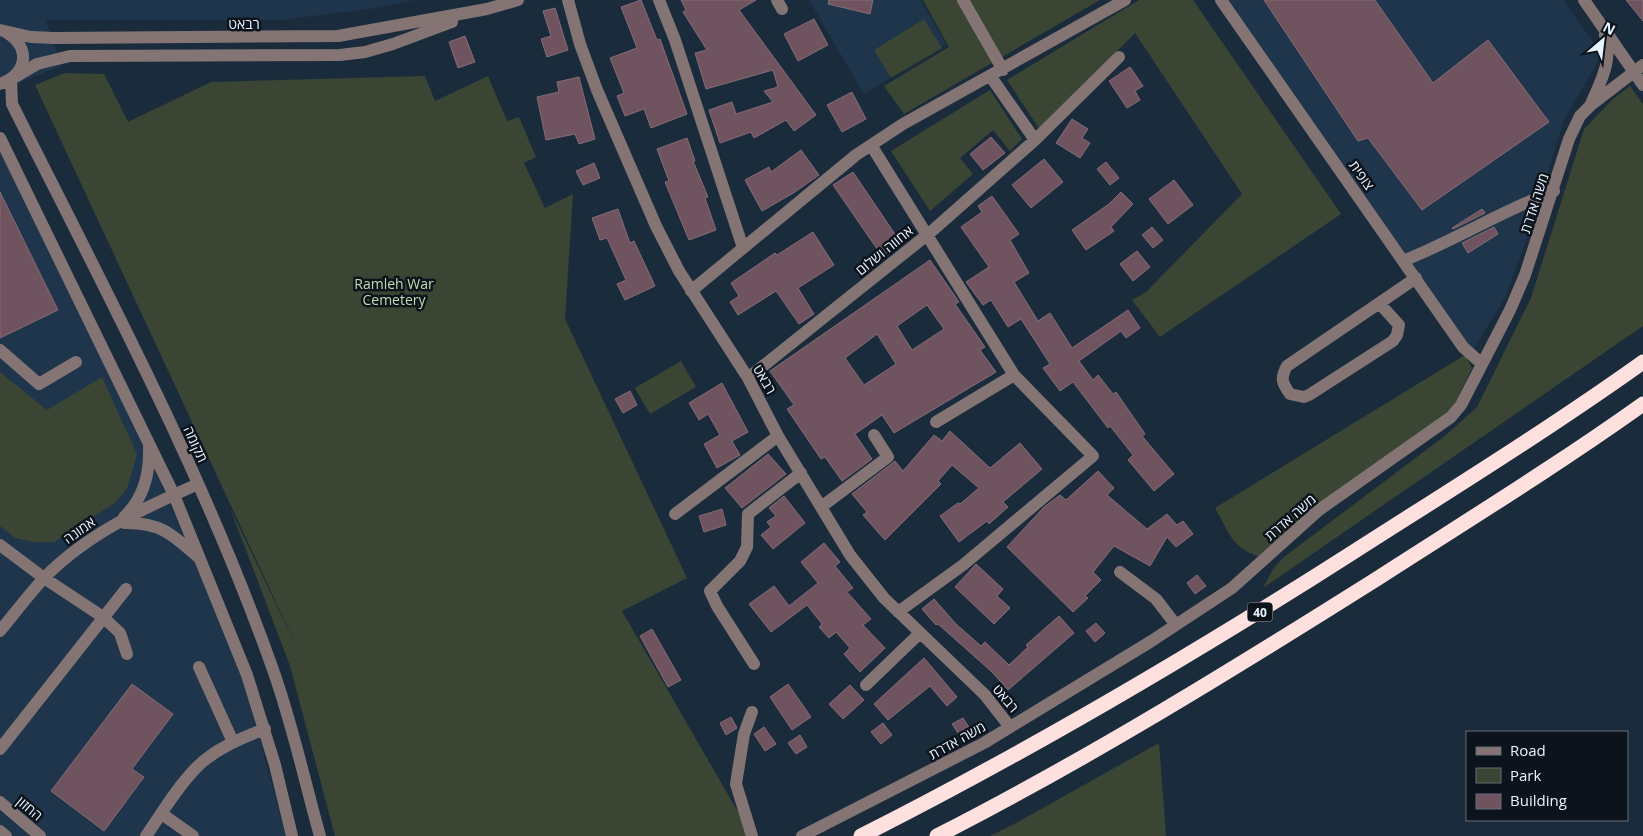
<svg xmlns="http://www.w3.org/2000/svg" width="1643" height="836" viewBox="0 0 1643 836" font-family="'Open Sans','Noto Sans Hebrew',sans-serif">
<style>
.built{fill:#1e354b}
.green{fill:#3a4534}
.building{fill:#6f5460;stroke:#866b77;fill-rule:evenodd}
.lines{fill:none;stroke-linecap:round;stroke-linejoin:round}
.minor{stroke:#847574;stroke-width:12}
.highway{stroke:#fee0df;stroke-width:15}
.labels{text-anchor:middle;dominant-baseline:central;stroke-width:5;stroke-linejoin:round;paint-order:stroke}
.shield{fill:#0c131b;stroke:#a6b0bb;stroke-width:1}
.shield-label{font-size:12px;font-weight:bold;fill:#e8f3ff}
.street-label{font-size:14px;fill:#e8f3ff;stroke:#0c131b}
.park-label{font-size:14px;fill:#bfdeae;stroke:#0c131b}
</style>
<rect width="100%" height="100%" fill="#1a2c3c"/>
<path class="built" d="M0,0H415L377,8L281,20H46L62,66L0,90Z
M809,0H921L946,44L864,94Z
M1222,0H1563L1602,54L1563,122L1531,228L1505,297L1471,354Z
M0,153L110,367L239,663L286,836H0Z"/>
<path class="green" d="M923,0H1100L904,114L884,86L949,47Z
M1139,0H1193L1341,214L1160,337L1132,300L1146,292L1242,194L1135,33L1040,130L1007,80Z
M924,19L942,48L891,78L874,50Z
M65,73L104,74L128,122L211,82L425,76L435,101L488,76L507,121L519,117L536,157L524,163L545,208L573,194L565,319L687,578L622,611L752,836H335L290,666L230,508L301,656L35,85Z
M1630,86L1643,104V326L1263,588L1273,569L1284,557L1446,435L1477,407L1531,298L1584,129L1613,99Z
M990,90L1022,139L1010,151L993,130L960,158L973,174L930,211L891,151Z
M1465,355L1472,368L1454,406L1441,420L1263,558C1231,548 1231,535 1215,508Z
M681,361L696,387L650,414L635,388Z
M0,372L47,410L102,377L137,454L127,489L115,503L54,542H34L15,538L0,526Z
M1159,743L1166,836H990L1014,824Z"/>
<path class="building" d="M641,0L657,40L660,39L687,114L651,128L644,109L625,116L617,96L624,93L610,58L637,48L621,7Z
M681,0H756L739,10L816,115L794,131L786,120L754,138L751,132L720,143L709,110L732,102L736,114L773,102L764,91L778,87L773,70L706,89L695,53L707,50L683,12L686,10Z
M829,0H873L870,14L828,4Z
M1264,0H1375L1433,83L1488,40L1549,122L1422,210L1368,138L1358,141Z
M1626,0H1643V21Z
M555,8L568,50L547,57L541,39L551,36L543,11Z
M814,19L828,45L798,61L784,34Z
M465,36L475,62L458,68L449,42Z
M1130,67L1143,86L1135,91L1140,100L1127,108L1109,81Z
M579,77L595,139L579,144L575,134L546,140L537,97L559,92L557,82Z
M852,92L866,119L842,132L827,105Z
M1072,119L1088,129L1082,138L1090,143L1080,158L1056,143Z
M991,137L1005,153L983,170L970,154Z
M687,138L695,161H693L708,197L705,198L716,230L689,240L665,182L669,181L657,149Z
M801,150L819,175L795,192L762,211L745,180L769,167L771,172Z
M1044,159L1063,182L1031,208L1012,185Z
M1106,162L1119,178L1110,185L1097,169Z
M594,163L600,178L583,185L576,171Z
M853,172L901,243L882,256L833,185Z
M1174,180L1193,205L1168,224L1149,199Z
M0,192L58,310L0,338Z
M1121,192L1133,204L1111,227L1114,231L1086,250L1072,230L1109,204Z
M992,196L1019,234L1010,240L1029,273L1014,282L1038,321L1050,313L1072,348L1128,310L1140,328L1126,338L1121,331L1079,361L1093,380L1098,375L1113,394L1116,392L1145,434L1142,436L1174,474L1154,491L1128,460L1133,455L1110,426L1108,428L1073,382L1060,391L1043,368L1050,364L1021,319L1008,327L991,300L983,305L966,282L989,267L961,227L982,212L978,206Z
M618,209L630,243L634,241L655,286L625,300L617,284L626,280L607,238L600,240L592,218Z
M1482,209L1485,213L1453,229L1452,228Z
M1152,227L1163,240L1153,248L1142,235Z
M1494,227L1498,234L1468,253L1462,243Z
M813,232L834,265L798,288L814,314L799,324L776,291L738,315L730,302L739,296L731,283L775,253L777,255Z
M1137,251L1150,267L1133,281L1120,264Z
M930,260L959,302L955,304L985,347L980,350L996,372L894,433L882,415L855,434L872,459L842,481L825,457L821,459L787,409L794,405L770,371ZM927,305L944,329L912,350L897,326ZM877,334L896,364L864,385L845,358Z
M722,383L748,432L732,441L740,455L717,468L704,444L720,435L708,414L699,420L689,403Z
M630,391L637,405L623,413L615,399Z
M950,431L990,468L1020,443L1042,469L1003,502L1008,507L989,524L987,521L959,542L940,516L958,503L960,504L979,488L952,465L938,481L941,484L885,540L863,515L867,512L852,494L895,461L903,471L934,435L942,441Z
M768,454L786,474L742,508L725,488Z
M1098,471L1114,488L1107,495L1147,529L1167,514L1177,525L1183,521L1193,534L1176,547L1167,537L1150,566L1114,546L1093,572L1101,580L1085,596L1088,598L1073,612L1007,547L1044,507L1060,495L1066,500Z
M784,496L805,523L773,549L761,535L771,527L767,522L776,516L769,508Z
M722,509L726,525L704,532L699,516Z
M824,543L840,562L835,566L853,588L847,592L871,619L863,625L885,648L860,672L844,654L850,648L836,632L829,638L819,627L822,624L807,605L771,632L749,604L774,586L789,606L818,583L801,562Z
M976,564L1003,589L997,596L1010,608L994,624L955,587Z
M1197,575L1206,586L1195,594L1187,583Z
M934,599L956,624L981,646L985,642L1009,665L1028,647L1026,645L1059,616L1074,633L1008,690L992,672L938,624L936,625L922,609Z
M1096,623L1105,633L1095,642L1086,631Z
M652,629L681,680L668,687L640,636Z
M924,658L957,697L947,706L930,686L888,720L874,704Z
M132,684L173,714L132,769L144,777L104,831L51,791Z
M788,684L811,717L792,730L770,697Z
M850,685L864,700L843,719L829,704Z
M731,717L737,728L726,735L720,723Z
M963,718L970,729L960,736L952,724Z
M883,723L892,735L881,744L871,732Z
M764,727L776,744L765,751L754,734Z
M800,735L807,747L796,754L788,743Z"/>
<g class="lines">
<path class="minor" d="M568,0L580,44L597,90L656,226L679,271L748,378L778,436L850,555L884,598L985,695L1010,727
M659,0L675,40L743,248
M777,0L782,9
M963,0L1003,70
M1221,0L1463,347L1482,364
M1584,0L1643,85
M0,30L31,37L54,38L338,36L487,9L518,0
M15,77L37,64L70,56L340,55L365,52L393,44L452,22
M991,77L1035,140
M11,79L12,104C104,288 203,472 272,667C292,722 304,779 320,836
M0,84C29,73 31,46 4,31
M1591,104C1601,81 1613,59 1605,35
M0,138L174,495L247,675L275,765L292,836
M871,145L1014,375L1093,456L963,565L898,612
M1403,261C1455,240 1502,211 1554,191
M691,291L856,155L903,124L1125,0
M1380,304L1399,325L1397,335L1393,341L1309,395L1304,397L1290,394C1282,383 1280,378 1287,366L1416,278
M0,350L39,384L76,362
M748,378L932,231L1035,140L1119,57
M936,422L1014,375
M821,507L888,457L874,435
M675,514L778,436
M124,517C144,498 150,474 149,447
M124,523C160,522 172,534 198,557
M0,545L44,578L103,617L120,633L127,654
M1120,572L1156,599L1176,625
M0,631C15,613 29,594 45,577C87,534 144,508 198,484
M754,664L717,606L710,591L740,561L747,547L748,514L801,473
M199,667L233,742
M866,685L920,633
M0,749L126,589
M0,802L40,836
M162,814L193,836
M0,831L6,836
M146,836C162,813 177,787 197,767C215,749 241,738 265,729
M752,836L736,784L744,734L752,712
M802,836L984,743L1150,642L1232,588L1319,510L1451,417L1461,405L1510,310L1525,275L1569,139L1580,116L1591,105L1643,65"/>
<path class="highway" d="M861,836C1031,750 1194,654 1355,551C1452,489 1549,429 1643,362
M937,836C1088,759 1232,670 1375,580C1465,522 1556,466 1643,404"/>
</g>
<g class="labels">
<rect class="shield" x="1247.5" y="602.5" width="25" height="19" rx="4"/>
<g class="shield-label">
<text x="1260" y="612">40</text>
</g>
<g class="street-label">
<text x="244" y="23">רבאט</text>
<text transform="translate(1362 175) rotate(55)">צופית</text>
<text transform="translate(1534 203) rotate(-72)">משה אדרת</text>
<text transform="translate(884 250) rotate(-39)">אחווה ושלום</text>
<text transform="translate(765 379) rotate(60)">רבאט</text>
<text transform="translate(196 444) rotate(65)">תקומה</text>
<text transform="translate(1290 517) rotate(-41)">משה אדרת</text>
<text transform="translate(79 530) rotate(-35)">אמונה</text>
<text transform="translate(1006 698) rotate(50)">רבאט</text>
<text transform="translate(957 740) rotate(-29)">משה אדרת</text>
<text transform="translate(30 808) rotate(40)">החזון</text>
</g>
<g class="park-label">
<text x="394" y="283">Ramleh War<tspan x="394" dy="16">Cemetery</tspan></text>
</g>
</g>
<rect x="1466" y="731" width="162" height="90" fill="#0c131b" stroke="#646d76"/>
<rect x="1476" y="747" width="25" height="8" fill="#847574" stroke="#646d76"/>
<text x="1510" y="756" font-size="15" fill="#e8f3ff">Road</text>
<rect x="1476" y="768" width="25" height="15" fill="#3a4534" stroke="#646d76"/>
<text x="1510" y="781" font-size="15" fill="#e8f3ff">Park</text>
<rect x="1476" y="794" width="25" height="15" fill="#6f5460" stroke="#646d76"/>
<text x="1510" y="806" font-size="15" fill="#e8f3ff">Building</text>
<g transform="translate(1603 40) rotate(28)" stroke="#0c131b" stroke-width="4" paint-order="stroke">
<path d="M0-4L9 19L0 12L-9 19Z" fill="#e8f3ff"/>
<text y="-8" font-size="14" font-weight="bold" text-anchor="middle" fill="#e8f3ff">N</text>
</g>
</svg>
